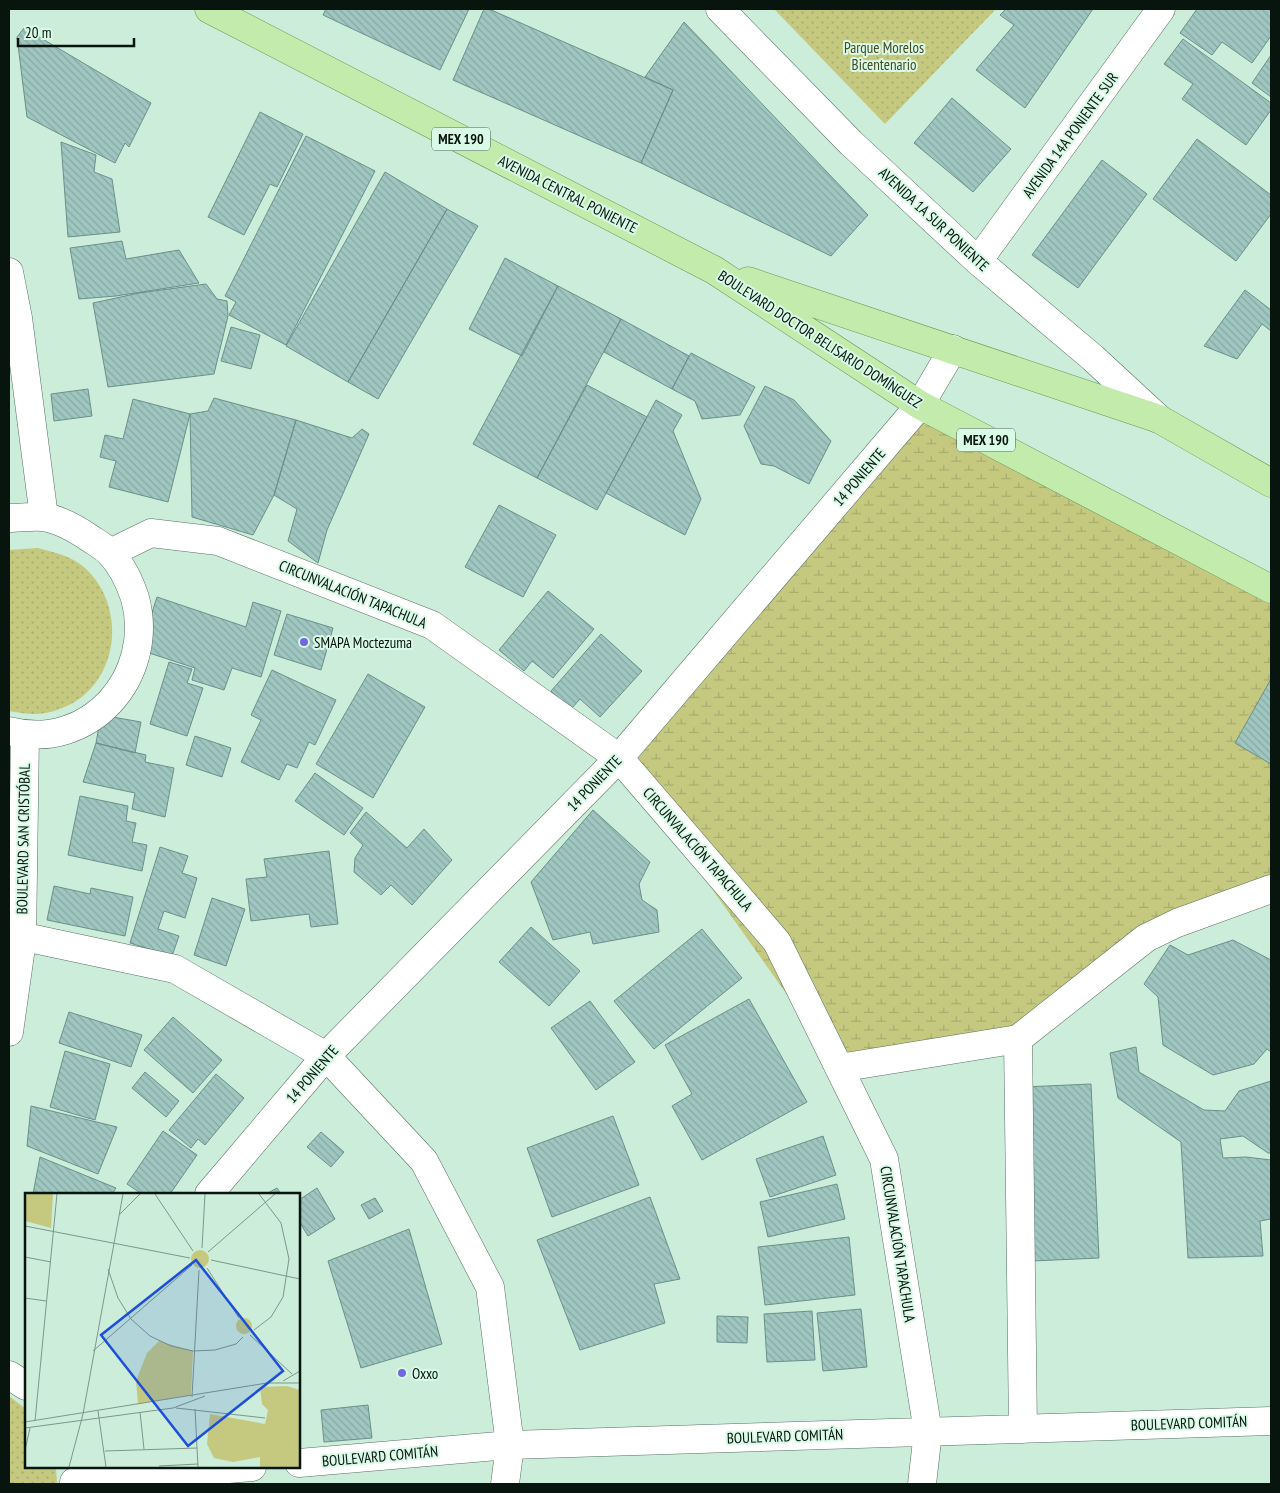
<svg xmlns="http://www.w3.org/2000/svg" width="1280" height="1493" viewBox="0 0 1280 1493" font-family="'PT Sans Narrow',sans-serif">
<style>
.wetland{fill:url(#wetland-marsh)}
.park{fill:url(#park-dots)}
.building{fill:url(#building-back-hatch);stroke:#6a908a}
.lines{fill:none;stroke-linecap:round;stroke-linejoin:round}
.minor-casing{stroke:#547161;stroke-width:29}
.major-casing{stroke:#669751;stroke-width:29}
.minor{stroke:#fff;stroke-width:28}
.major{stroke:#c2ebac;stroke-width:28}
.poi-dot{fill:#7267e2;stroke:#d9fae7;stroke-width:2}
.labels{text-anchor:middle;dominant-baseline:central;stroke-width:4;stroke-linejoin:round;paint-order:stroke}
.shield{fill:#d9fae7;stroke:#47594f;stroke-width:1}
.shield-label{font-size:14px;font-weight:bold;fill:#08140e}
.park-label{font-size:15px;fill:#464820;stroke:#d9fae7}
.street-label{font-size:15px;fill:#08140e;stroke:#d9fae7}
.poi-label{font-size:15px;fill:#08140e;stroke:#d9fae7;text-anchor:start}
.inset-road{fill:none;stroke:#7e9688;stroke-width:1}
.view{fill:#1d4ed8;fill-opacity:0.15;stroke:#1d4ed8;stroke-width:2.5}
.inset-edge{fill:none;stroke:#08140e;stroke-width:2.5}
</style>
<defs>
<pattern id="wetland-marsh" width="20" height="14" patternUnits="userSpaceOnUse" patternTransform="scale(1.25)"><rect width="20" height="14" fill="#c5c980"/><path d="M1 5h8M5 5V1M11 12h8M15 12V8" fill="none" stroke="#a8ac6d"/></pattern>
<pattern id="park-dots" width="8" height="8" patternUnits="userSpaceOnUse" patternTransform="scale(1.25)"><rect width="8" height="8" fill="#c5c980"/><path d="M2 2h.1M6 6h.1" fill="none" stroke="#a8ac6d" stroke-width="1.8" stroke-linecap="round"/></pattern>
<pattern id="building-back-hatch" width="6" height="6" patternUnits="userSpaceOnUse" patternTransform="scale(1.25)"><rect width="6" height="6" fill="#9fc6c0"/><path d="M-1 5l2 2M0 0l6 6M5-1l2 2" fill="none" stroke="#87a9a4"/></pattern>
</defs>
<rect width="100%" height="100%" fill="#ccedda"/>
<path class="wetland" d="M920,405L1271,589V889L1177,923L1018,1039L839,1068L619,758Z"/>
<path class="park" d="M774,9H996L885,124Z
M37,548C54,552 72,556 85,568C130,609 118,691 57,710C41,716 25,714 9,711V550Z
M9,1396L26,1409V1467H56L57,1484H9Z"/>
<path class="building" d="M326,9H469L440,70L323,15Z
M484,9H489L673,90L641,163L453,80Z
M1006,9H1093L1025,108L976,70L1014,25L1000,15Z
M1197,9H1271V36L1252,63L1222,42L1212,55L1180,33Z
M684,22L868,215L831,256L641,163L673,90L645,77Z
M24,28L151,103L129,147L125,143L115,163L27,117L17,37Z
M1183,39L1271,103V110L1246,145L1182,99L1193,84L1164,64Z
M1271,55V97L1252,83Z
M952,98L1011,149L973,192L914,143Z
M260,112L303,134L277,187L270,184L244,235L208,217Z
M306,136L375,171L286,345L229,315L236,302L225,296Z
M1197,139L1271,195V214L1236,261L1153,199Z
M61,142L96,155L94,172L112,179L120,232L68,237Z
M1102,160L1147,194L1078,288L1032,255Z
M385,172L447,209L348,382L286,346Z
M447,209L478,226L378,399L348,382Z
M122,241L126,259L179,250L199,283L116,296L79,299L70,248Z
M505,258L558,286L522,356L469,329Z
M206,284L217,299L227,301L228,316L214,374L108,387L93,303L139,293Z
M558,286L621,319L537,478L473,444Z
M1245,290L1271,310V331L1262,324L1237,359L1204,346Z
M621,319L689,356L672,389L604,352Z
M231,327L260,335L251,369L221,361Z
M691,353L755,387L740,415L702,419L695,401L672,389Z
M587,385L647,417L597,510L537,478Z
M765,386L794,400L831,441L809,484L774,466L761,464L744,426Z
M88,389L92,416L54,421L51,394Z
M214,398L296,420L274,495L253,535L192,517L190,414L208,411Z
M133,399L190,414L168,502L109,487L116,461L100,457L105,435L123,439Z
M656,400L682,415L673,431L701,499L685,535L606,493Z
M296,420L352,438L362,429L369,434L327,530L318,563L288,541L297,509L274,495Z
M499,505L556,535L523,597L465,567Z
M548,591L594,629L553,678L532,661L524,671L499,650Z
M157,597L246,627L253,602L281,611L261,677L232,668L224,690L192,680L195,668L140,650Z
M287,614L333,628L321,670L274,655Z
M601,634L642,671L600,717L580,699L571,709L551,691Z
M169,662L192,669L187,683L203,688L187,736L150,724Z
M272,670L336,700L315,745L309,742L297,768L287,764L279,780L241,762L261,720L251,715Z
M368,674L425,707L373,798L316,764Z
M1271,679V764L1235,743Z
M101,715L141,722L135,753L96,743Z
M195,736L231,748L222,777L186,765Z
M96,743L146,755L145,762L174,768L165,817L132,809L135,793L83,782Z
M315,773L363,808L344,835L295,801Z
M80,796L128,806L126,821L136,823L132,842L147,845L142,871L68,855Z
M593,810L650,862L639,884L642,900L657,910L659,932L593,944L590,932L553,940L531,882Z
M366,812L407,848L424,829L452,860L412,905L391,885L381,895L354,872L355,858L363,845L350,833Z
M160,847L188,856L182,873L197,878L185,918L164,911L158,929L179,936L172,956L130,943Z
M329,851L338,924L311,927L309,914L251,921L246,879L267,877L264,859Z
M54,886L90,894L91,888L133,897L125,936L47,920Z
M212,898L245,909L226,966L194,955Z
M531,927L580,971L549,1006L499,962Z
M702,929L742,978L654,1049L614,1001Z
M1233,940L1271,960V1052L1267,1049L1254,1064L1213,1075L1163,1045L1158,997L1144,984L1170,945L1188,955Z
M749,999L807,1102L702,1160L672,1106L692,1094L665,1045Z
M590,1001L635,1062L596,1090L551,1028Z
M69,1012L142,1035L131,1067L59,1043Z
M173,1017L222,1060L193,1093L144,1050Z
M1136,1047L1139,1072L1204,1110L1225,1111L1239,1091L1271,1081V1153H1268L1243,1136L1220,1139L1223,1158L1246,1157L1271,1160V1219L1260,1221L1263,1256L1188,1258L1181,1142L1118,1098L1110,1053Z
M65,1051L110,1064L95,1120L50,1107Z
M145,1072L179,1101L166,1117L132,1088Z
M216,1074L244,1098L205,1145L198,1139L191,1148L169,1130Z
M1091,1084L1099,1258L1032,1261L1024,1087Z
M31,1106L117,1127L98,1174L27,1146Z
M613,1116L639,1185L552,1217L527,1148Z
M163,1131L197,1155L170,1194H142L127,1184Z
M321,1132L344,1152L331,1167L307,1147Z
M823,1136L836,1175L770,1197L756,1159Z
M40,1157L116,1188L112,1194H33Z
M837,1184L845,1219L768,1237L760,1202Z
M277,1188L281,1194H266Z
M317,1188L335,1219L308,1236L299,1221V1200Z
M650,1197L680,1279L654,1284L665,1323L580,1350L537,1240Z
M375,1198L383,1211L369,1219L361,1205Z
M409,1229L442,1344L361,1368L328,1261Z
M849,1237L855,1295L765,1305L758,1247Z
M861,1309L867,1367L823,1371L817,1313Z
M812,1311L815,1360L767,1362L764,1314Z
M717,1316L748,1317L747,1343L717,1342Z
M368,1405L372,1438L324,1442L321,1410Z"/>
<g class="lines">
<defs>
<path id="minor" d="M720,9L851,143L978,261L1093,358L1159,419
M978,261L1161,9
M9,272L18,318L44,517
M9,518C20,518 32,516 43,517C59,519 78,530 91,539C97,543 104,547 109,552C121,564 130,583 135,598C156,676 90,752 9,731
M110,553L151,533L218,541L432,625L619,758L777,942L884,1159L928,1432L922,1484
M9,941L34,939L175,969L326,1056L424,1161L490,1287L510,1445L505,1484
M9,1032L22,940L25,735
M839,1068L1018,1039
M209,1194L326,1056L619,758L920,405L953,349
M9,1375L26,1386
M1023,1429L1018,1039L1146,938L1177,923L1271,889
M299,1463L510,1445L1271,1421
M74,1482L252,1467"/>
<path id="major" d="M209,9L714,270L920,405L1271,589
M748,281L1159,419L1271,483"/>
</defs>
<use href="#minor" class="minor-casing"/>
<use href="#major" class="major-casing"/>
<use href="#minor" class="minor"/>
<use href="#major" class="major"/>
</g>
<g class="poi-dot">
<circle cx="304" cy="642" r="5"/>
<circle cx="402" cy="1373" r="5"/>
</g>
<g class="labels">
<g class="shield">
<rect x="432" y="127.5" width="58" height="23" rx="4"/>
<rect x="957" y="428.5" width="58" height="23" rx="4"/>
</g>
<g class="shield-label">
<text x="461" y="139">MEX 190</text>
<text x="986" y="440">MEX 190</text>
</g>
<g class="park-label">
<text x="884" y="47">Parque Morelos<tspan x="884" dy="17">Bicentenario</tspan></text>
</g>
<g class="street-label">
<text transform="translate(1070 135) rotate(-54)">AVENIDA 14A PONIENTE SUR</text>
<text transform="translate(568 194) rotate(27)">AVENIDA CENTRAL PONIENTE</text>
<text transform="translate(934 219) rotate(43)">AVENIDA 1A SUR PONIENTE</text>
<text transform="translate(820 339) rotate(33)">BOULEVARD DOCTOR BELISARIO DOMÍNGUEZ</text>
<text transform="translate(859 477) rotate(-49)">14 PONIENTE</text>
<text transform="translate(353 594) rotate(22)">CIRCUNVALACIÓN TAPACHULA</text>
<text transform="translate(594 783) rotate(-46)">14 PONIENTE</text>
<text transform="translate(23 839) rotate(-89)">BOULEVARD SAN CRISTÓBAL</text>
<text transform="translate(698 849) rotate(49)">CIRCUNVALACIÓN TAPACHULA</text>
<text transform="translate(312 1074) rotate(-49)">14 PONIENTE</text>
<text transform="translate(898 1244) rotate(81)">CIRCUNVALACIÓN TAPACHULA</text>
<text transform="translate(1189 1423) rotate(-2)">BOULEVARD COMITÁN</text>
<text transform="translate(785 1436) rotate(-2)">BOULEVARD COMITÁN</text>
<text transform="translate(380 1456) rotate(-5)">BOULEVARD COMITÁN</text>
</g>
<g class="poi-label">
<text x="314" y="642">SMAPA Moctezuma</text>
<text x="412" y="1373">Oxxo</text>
</g>
</g>
<g transform="translate(25 1193)">
<rect width="275" height="275" fill="#ccedda"/>
<path d="M134,148L168,158L166,202L113,211L111,188L122,160Z" fill="#c5c980"/>
<path d="M0,1H28L26,35L0,28ZM166 66a9 9 0 1 1 18 0a9 9 0 1 1-18 0ZM211 133a8 8 0 1 1 16 0a8 8 0 1 1-16 0ZM262,193L275,197V274H235V264L208,269L189,265L182,251L185,221L240,231L243,217L237,211L235,194Z" fill="#c5c980"/>
<path class="inset-road" d="M130,1L168,58M94,22L115,1M0,33L165,65M177,55L180,1M183,59L250,1M0,64L26,69M186,67L275,86M182,75L214,125M83,76L93,105L106,126L125,143L146,153L168,158L190,157L211,151L218,144M0,105L21,108M229,137L246,124L258,104L264,66L256,30L234,1M225,142L267,181M68,158L167,72M258,188L275,178M167,204L174,77M151,215L240,225M170,216L173,274M73,218L81,274M115,219L119,256M10,228L32,1M0,229L242,190H275M0,235L148,215L180,203M0,257L5,235M80,258L172,255M134,273L173,271M44,274L58,221L98,1"/>
<path class="view" d="M171,67L258,178L163,253L76,142Z"/>
<rect width="275" height="275" class="inset-edge"/>
</g>
<rect width="1280" height="1493" fill="none" stroke="#08140e" stroke-width="20"/>
<path d="M18 38v8h116v-8" fill="none" stroke="#08140e" stroke-width="2.5"/>
<text x="25" y="38" font-size="15" fill="#08140e" stroke="#d9fae7" stroke-width="4" paint-order="stroke">20 m</text>
</svg>
